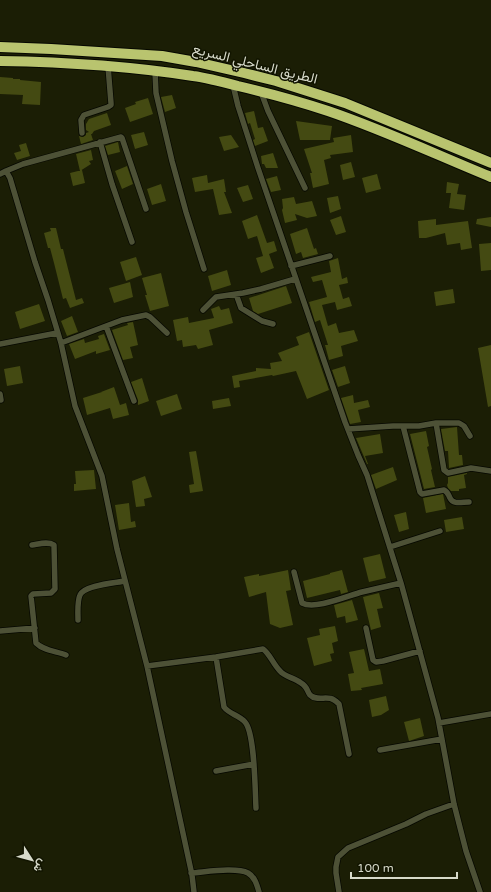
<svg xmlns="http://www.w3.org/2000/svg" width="491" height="892" viewBox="0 0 491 892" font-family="'Varela Round',Vazirmatn,sans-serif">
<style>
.building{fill:#444a12}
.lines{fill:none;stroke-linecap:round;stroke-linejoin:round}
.street-casing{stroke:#060800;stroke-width:7}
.highway-casing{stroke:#060800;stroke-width:12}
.street{stroke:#4d5136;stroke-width:5.5}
.highway{stroke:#b9c46f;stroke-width:10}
.labels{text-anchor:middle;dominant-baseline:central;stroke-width:3;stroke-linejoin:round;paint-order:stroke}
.street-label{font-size:14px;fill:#d7daca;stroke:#121500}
</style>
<rect width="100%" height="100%" fill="#1b1e05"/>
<path class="building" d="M0,77L13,78V79H20V80L41,82L40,105L22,104L23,95L0,94Z
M172,95L176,108L165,112L161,97Z
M148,98L153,114L130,122L125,108L136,104L135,102Z
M254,111L258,128L263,127L268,141L255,146L253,140L255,139L250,123L248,124L245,113Z
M107,113L111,125L94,131L92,134H91L93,140L81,144L79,136L83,137L86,135V133L89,132L86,130V124L89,119Z
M296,121L332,126L330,140H300Z
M144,132L148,145L135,149L131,135Z
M231,135L239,147L224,151L219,137Z
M351,135L353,152L330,155L331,158L324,160L329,184L313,188L310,173H312L304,149L334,142L333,138Z
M118,142L120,152L108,155L105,146Z
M26,143L30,156L17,160L14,153L21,151L19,145Z
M91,150L93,160L89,161L91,164L80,171L76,154Z
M273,153L278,168H266L264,164H262L261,156Z
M351,162L355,177L343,180L340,165Z
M127,166L133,184L122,189L115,171Z
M82,170L85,183L73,186L70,173Z
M377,174L381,189L366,193L362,178Z
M207,175L208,183L224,179L226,192H224L232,213L219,215L213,189L195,192L192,178Z
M277,176L281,190L271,192L266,179Z
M447,182L459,184L457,194L466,195L464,210L449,208L451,193H446Z
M161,184L166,201L152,205L147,189Z
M248,185L253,199L243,202L237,188Z
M338,196L341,209L330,213L327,198Z
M294,197L296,204L312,201L317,216L307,218L295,214L297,220L285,223L282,210L283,208L282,199Z
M257,215L267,243L274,241L277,251L269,254L274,268L261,273L256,258L263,256L257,236L248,239L242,221Z
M341,216L346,232L336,235L330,220Z
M491,217V227L476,224L477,219Z
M436,219V225L468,221L472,248L461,250L460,243L447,245L445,233L426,238H419L418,221Z
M50,228H56L61,249H63L65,257L76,300L82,298L84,303L70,308L66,298L63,299L54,263L50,248H48L44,233L51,231Z
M307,228L314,249L316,248L318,254L303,258L301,252L296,254L290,234Z
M491,243V270L481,271L479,244Z
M136,257L142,275L126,281L120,262Z
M338,258L342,279L347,277L348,283L339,285L343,299L349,297L352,306L337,310L335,302L322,305L328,326L336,323L339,333L354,330L358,341L341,346L343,356L329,360L325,345H328L320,320L315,322L309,302L327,297L322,280L313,282L311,277L331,272L329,261Z
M227,270L231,285L212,291L208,276Z
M161,273L169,306L150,311L145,295H147L142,278Z
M130,282L133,297L114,303L109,288Z
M286,286L292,303L258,314L253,311L249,298Z
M453,289L455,303L436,306L434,292Z
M39,304L45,321L20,329L15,312Z
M219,306L221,310L229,308L233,323L209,330L213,345L198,349L196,345L183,347L182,340L177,341L173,320L188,317L189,323L214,318L211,309Z
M72,316L78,332L67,336L61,321Z
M133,322L138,345L130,347L133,358L123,360L112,330L128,325L127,323Z
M309,332L329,390L307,399L296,371L273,376L272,375L239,381L240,387L234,388L232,376L256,371V368L271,369L270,363L282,361L278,353L299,345L296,337Z
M104,334L110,350L96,354V351L75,359L69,344L84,339L85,343L99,339L98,336Z
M491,345V406L488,407L478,348Z
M20,366L23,383L7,386L4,369Z
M345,366L350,383L338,387L332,370Z
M142,378L149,401L138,405V400L131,382Z
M114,387L120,405L126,403L129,415L113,419L110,408L87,415L83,398L102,392H101Z
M177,394L182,409L161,416L156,401Z
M353,395L354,403L368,400L370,407L358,410L361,422L350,424L341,398Z
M229,398L231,406L213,409L212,401Z
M457,427L459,455H462L463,465L449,468L448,451H445L441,429Z
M426,431L429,446L427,447L432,469L431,470L435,487L424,489L410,434Z
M380,434L383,453L365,456L368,464H367L356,438Z
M196,451L203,491L190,493L189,485L194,484L189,452Z
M393,467L397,480L376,489L371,475Z
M94,470L96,489L74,491V484H76L75,471Z
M467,473V474L464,475L466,488L459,489V491H451L448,488L447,485L448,483V477Z
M145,476L152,497L144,499L145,506L136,507L132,481Z
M443,494L446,509L426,513L423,498Z
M129,503L131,522L135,521L136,527L119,530L115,505Z
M406,512L409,529L399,532L394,515Z
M462,517L464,529L446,532L444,520Z
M380,554L386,578L369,582L363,558Z
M288,570L291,590L286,591L293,625L280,628L270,624L266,592L249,597L244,577L259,574V576Z
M342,570L348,592L341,594L340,590L307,598L303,581L330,574V573Z
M379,593L383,608L377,609L381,627L371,630L363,597Z
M352,600L358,620L346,623L345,616L337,618L334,605Z
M335,626L338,641L332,643L334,653L330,654L332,661L314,666L307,638L320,635L319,629Z
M364,649L369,671L380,669L383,684L361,688L362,690L351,691L348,674L354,673L349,652Z
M386,696L389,710L381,715L372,717L369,700Z
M420,718L424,736L409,741L404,722Z"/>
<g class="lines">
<defs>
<path id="street" d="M155,71L156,93L172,161L186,212L204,269
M233,85L238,106L258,168L345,422L358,455L367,475L401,583L438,718L454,804L466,851L480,892
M261,92L268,111L305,188
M82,133L81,120L84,115L108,107L111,105V103L108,66
M100,142L112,184L132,242
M6,171L23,164L121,137L122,138L146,209
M0,174L6,171L10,178L35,262L48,300L61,343L75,406L102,476L117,549L147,666L192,875L194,892
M291,266L330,256
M236,294L241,308L262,321L273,324
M203,310L216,297L243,293L261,289L295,279
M106,326L134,401
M61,343L122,320L146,315L150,317L167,333
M0,344L57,333
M0,394L1,400
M436,423L444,470L448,473L471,468L491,471
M403,426L420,492L422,494L444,490C448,492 448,494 450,498C453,505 462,502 469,502
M348,429L393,426H419L436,423H459L464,426L470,436
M32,545C39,544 48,541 54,545L55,589L51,593L33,594L31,596L36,643C44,651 56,651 66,655
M390,547L440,531
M294,572L302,603C315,610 347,596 362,592C375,589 388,586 401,583
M78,620C78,613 77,602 80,595C84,585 115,583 125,581
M366,628L373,660L376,662L383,661L420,651
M0,631L35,628
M216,657L224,707C229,714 239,715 245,722C255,733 255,791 256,808
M147,666L216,657L263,649C270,654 273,664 280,671C285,677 295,678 301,683C307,686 307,691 310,695C317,702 327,695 334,700C336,701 337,702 339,704L349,754
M439,723L491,714
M380,750L442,739
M216,771L254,764
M191,873C206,872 236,867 248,873C255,877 257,885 259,892
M339,892L336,873V867L338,857L348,848L406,824L426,814L454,804"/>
<path id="highway" d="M0,47L51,49L162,56L196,62L244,73L276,81L345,103L491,163
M0,61C65,62 129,66 193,76C208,78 223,82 238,86C268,93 298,101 328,111C384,130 437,155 491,177"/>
</defs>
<use href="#street" class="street-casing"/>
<use href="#highway" class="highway-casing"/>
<use href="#street" class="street"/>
<use href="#highway" class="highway"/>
</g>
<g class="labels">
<g class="street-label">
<text transform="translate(255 64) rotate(14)">الطريق الساحلي السريع</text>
</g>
</g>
<g transform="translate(32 860) rotate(126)" stroke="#121500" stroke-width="3" paint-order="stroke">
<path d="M0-3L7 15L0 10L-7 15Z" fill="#d7daca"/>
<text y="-6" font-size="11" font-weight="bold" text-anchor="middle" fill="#d7daca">ش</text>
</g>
<path d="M351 872v6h106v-6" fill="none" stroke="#d7daca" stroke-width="2"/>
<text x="357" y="872" font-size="12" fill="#d7daca" stroke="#121500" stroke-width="3" paint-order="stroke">100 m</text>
</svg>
